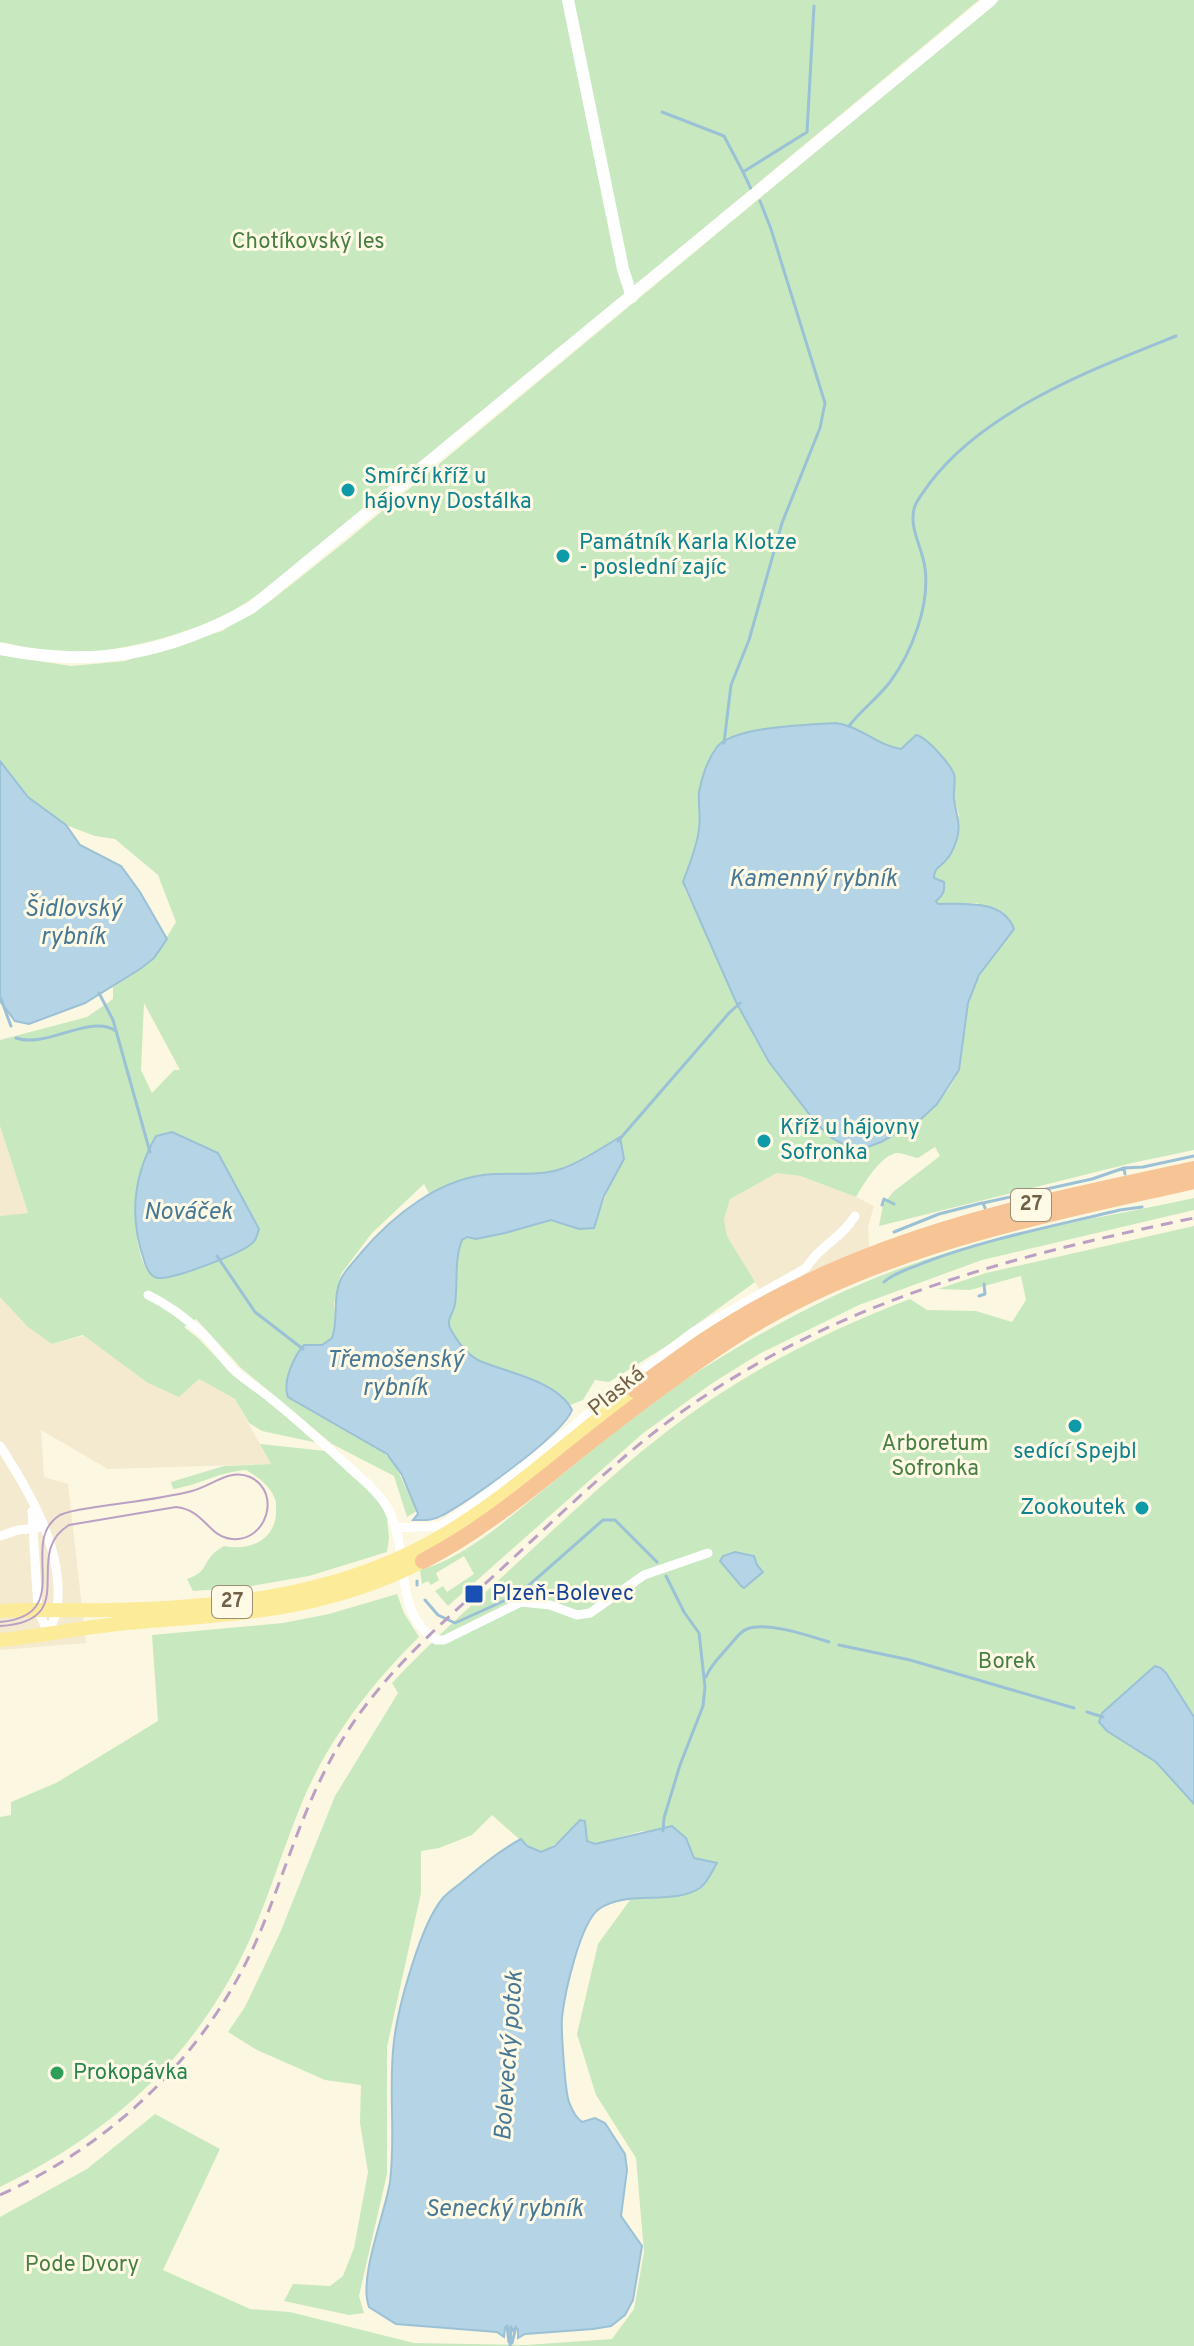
<svg xmlns="http://www.w3.org/2000/svg" width="1194" height="2346" viewBox="0 0 1194 2346" font-family="Overpass,sans-serif">
<style>
.residential{fill:#f4eacf}
.green{fill:#c8e9bf;fill-rule:evenodd}
.water{fill:#b5d4e5;stroke:#9bc1d7;stroke-width:2}
.lines{fill:none;stroke-linecap:round;stroke-linejoin:round}
.stream{stroke:#9bc1d7;stroke-width:3}
.street{stroke:#fff;stroke-width:9}
.secondary{stroke:#fff;stroke-width:12}
.primary{stroke:#fceb98;stroke-width:14}
.highway{stroke:#f7c496;stroke-width:16}
.tram{stroke:#bba0c5;stroke-width:2}
.rail{stroke:#bba0c5;stroke-width:3;stroke-dasharray:12 8;stroke-linecap:butt}
.culture-dot{fill:#0f9aa8;stroke:#fffae6;stroke-width:3}
.transit-dot{fill:#1a4fb4;stroke:#fffae6;stroke-width:3}
.leisure-dot{fill:#2e9e5b;stroke:#fffae6;stroke-width:3}
.labels{text-anchor:middle;dominant-baseline:central;stroke-width:6;stroke-linejoin:round;paint-order:stroke}
.shield{fill:#fffae6;stroke:#9d8e77;stroke-width:2}
.shield-label{font-size:20px;font-weight:bold;fill:#736048}
.park-label{font-size:22px;fill:#477f42;stroke:#fffae6}
.culture-label{font-size:22px;fill:#0d838f;stroke:#fffae6;text-anchor:start}
.street-label{font-size:22px;fill:#736048;stroke:#fffae6}
.transit-label{font-size:22px;fill:#164399;stroke:#fffae6;text-anchor:start}
.leisure-label{font-size:22px;fill:#27864d;stroke:#fffae6;text-anchor:start}
.water-label{font-size:24px;font-style:italic;fill:#477895;stroke:#fffae6}
</style>
<rect width="100%" height="100%" fill="#fcf7e0"/>
<path class="residential" d="M0,1126L28,1214L0,1216Z
M777,1173L799,1176L856,1197L874,1206L868,1227L869,1247L804,1276L764,1297L727,1236L724,1219L729,1199Z
M0,1295L52,1344L84,1336L149,1381L199,1379L235,1399L271,1464L108,1469L41,1430L44,1477L68,1484L86,1643L0,1650Z"/>
<path class="green" d="M0,0H979L325,542C299,562 274,584 247,602C204,631 124,652 73,653C49,653 23,646 0,642Z
M999,0H1194V1150L1132,1163L879,1226L883,1205L893,1192L940,1156L935,1147L918,1158C912,1157 903,1153 898,1153C882,1153 863,1185 856,1197L800,1176L777,1173L730,1199L724,1219L727,1236L755,1282L668,1345L609,1382L595,1380L583,1400L570,1405L547,1386L480,1361C468,1355 451,1336 449,1323C447,1306 457,1265 459,1247L462,1239L467,1237L505,1233L551,1219L567,1226L594,1228L610,1184L618,1138C598,1152 575,1166 551,1172C533,1175 513,1173 495,1174C472,1174 449,1185 430,1195L424,1184L372,1233L341,1274L334,1304L336,1323L332,1338L322,1345L309,1344L376,1445L394,1463L417,1511L407,1517L394,1476L332,1444L241,1368L196,1319L184,1327L198,1338L235,1377L264,1398L318,1443L262,1431L249,1423L235,1399L199,1379L179,1397L148,1383L83,1335L52,1344L28,1327L0,1297V1216L28,1213L0,1126V1040L87,1017L113,999V987L154,958L176,922L158,875L115,839L95,836L66,825L32,801L0,761V655L71,666L125,661L222,631L268,603L346,541ZM754,731L878,740L889,747L901,749L916,735L952,769L955,779L954,798L959,815L947,860L936,868L934,878L944,882C945,892 944,896 936,901L938,904L978,903L990,959C974,982 966,1006 962,1034C961,1046 963,1059 958,1071C944,1106 912,1126 881,1142L797,1099L755,1039L685,890L683,882L694,852L699,827V794L723,742ZM144,1003L180,1070H174L152,1093L141,1070ZM172,1132L218,1153L259,1229C256,1234 253,1242 249,1245C242,1253 215,1262 204,1265C193,1269 168,1281 157,1278C136,1272 131,1208 139,1192C148,1171 161,1152 172,1132Z
M1194,1198V1210L982,1260L859,1305L759,1354L711,1384L642,1434L448,1606L435,1591L443,1586L447,1592L474,1574L464,1556L436,1573L439,1580L431,1585L428,1581L422,1584L420,1570C464,1558 503,1523 537,1495C586,1456 633,1415 685,1380C762,1330 846,1284 934,1257C1018,1230 1108,1217 1194,1198Z
M1194,1226V2346H0V2217L87,2169L155,2114L220,2149L163,2270L250,2309L290,2312L414,2343L526,2345L612,2339L634,2309L644,2252L636,2158L596,2095L577,2034L598,1944L630,1900L690,1892L717,1864L694,1858L686,1838L642,1831L595,1844L587,1841L585,1821C570,1832 557,1845 541,1852L527,1846L492,1815L472,1835L439,1848L421,1851V1893L387,2047V2174L359,2296L364,2313L349,2315L284,2301L293,2284L330,2286L343,2276L354,2248L368,2172L360,2123L361,2085L325,2080L257,2050L228,2032L245,2007L280,1933L335,1796L398,1693L392,1683C435,1637 482,1596 528,1553C574,1511 620,1467 670,1429C743,1373 824,1332 910,1299L927,1310L976,1311L1012,1322L1026,1300L1021,1276L970,1290L938,1289L986,1273ZM738,1552L754,1556C760,1567 750,1578 744,1588L740,1586L720,1561V1559Z
M260,1444L326,1451L376,1497L387,1516L389,1538L387,1552L309,1576L246,1587L193,1591L187,1579C206,1572 202,1567 212,1555C215,1551 220,1549 224,1546C247,1551 274,1542 276,1514C276,1514 276,1502 276,1502C272,1487 258,1477 246,1470C218,1472 200,1485 173,1489L171,1482L224,1466L271,1464Z
M397,1594L404,1613L419,1637C368,1687 325,1744 299,1810C280,1857 266,1906 244,1952C189,2063 110,2133 0,2187V1817L11,1815V1802L56,1783L158,1721L152,1635L283,1623L329,1614Z"/>
<path class="water" d="M836,723C860,726 878,746 901,749L916,735C927,737 950,764 954,774C956,783 953,791 954,799C956,815 962,826 956,842C954,847 951,855 947,859C941,867 934,867 934,878L944,882C945,892 943,895 936,901L938,904C964,904 1003,899 1014,929L979,975L968,1003L959,1070L937,1104L921,1119L881,1142L865,1148H850L832,1138L817,1124L769,1062L736,1002L683,882C689,865 697,847 699,829C701,817 698,804 699,792C702,777 707,760 717,747C734,726 809,725 836,723Z
M0,761L28,797L66,825L80,845L121,866L140,892L167,939L154,958L140,969L85,1003L29,1024L15,1021L0,1001Z
M172,1132L218,1153L259,1229C257,1236 256,1241 250,1245C238,1254 173,1280 158,1278C150,1277 146,1267 144,1260C129,1217 133,1176 156,1136Z
M620,1137L624,1159L604,1196L594,1228L579,1229L551,1220L505,1233L476,1239L467,1237L462,1240C454,1260 458,1283 455,1304C454,1313 446,1319 450,1328C457,1341 467,1355 480,1361C508,1373 558,1381 572,1410C562,1436 469,1501 443,1515C433,1521 424,1520 413,1520L418,1514L417,1511L402,1475L387,1454L288,1397C282,1382 294,1356 304,1345H322L332,1338C339,1319 332,1298 341,1279C345,1270 354,1262 360,1254C392,1216 441,1176 494,1174C516,1173 540,1176 561,1169C582,1162 601,1148 620,1137Z
M735,1552L754,1556L757,1565L763,1572L744,1588L741,1586L720,1561L723,1556Z
M1155,1666L1161,1668L1166,1673L1194,1717V1804L1156,1762L1107,1731L1099,1722L1102,1713Z
M580,1820L585,1821L587,1841L595,1844L672,1826L686,1838L694,1858L717,1863C712,1871 708,1882 700,1888C672,1906 627,1889 599,1909C580,1923 565,1992 562,2017C561,2030 565,2091 569,2102C572,2110 575,2117 582,2122L595,2118L605,2123L625,2154L627,2170L621,2216L642,2246L633,2300L625,2315L611,2326L593,2329L525,2334L518,2338V2329H513V2331L505,2328L504,2337L497,2332L396,2324L369,2307C358,2278 385,2214 390,2182C396,2135 388,2088 394,2041C398,2007 421,1923 443,1898C448,1892 456,1887 462,1882C481,1866 499,1851 521,1839L527,1846L541,1852L555,1846Z"/>
<g class="lines">
<path class="stream" d="M662,112L724,136L743,172
M752,191L743,172L807,132L814,6
M849,726C861,710 878,698 890,682C912,652 930,605 925,568C923,549 909,529 914,509C916,500 924,492 929,484C984,410 1093,369 1176,336
M724,743L731,685L749,640L782,523L820,428L825,403L771,229L760,201
M99,993L113,1020L150,1152
M1,999L11,1026
M16,1038C46,1049 91,1013 116,1031
M618,1141L729,1013L740,1003
M1124,1168L1143,1167L1194,1156
M882,1205L884,1199L894,1204
M985,1208L983,1203L1092,1179L1124,1168L1125,1174
M894,1232L939,1214L982,1203
M217,1256L255,1312L303,1349
M884,1282C895,1272 910,1269 923,1263C986,1239 1054,1226 1120,1210L1142,1207
M979,1296L985,1294L984,1284
M417,1581V1585
M425,1600L438,1615L455,1623L519,1594L603,1520H615L657,1562
M839,1645L910,1660L1074,1708
M706,1677C711,1664 720,1657 729,1646C735,1640 739,1632 747,1629C766,1621 810,1636 829,1642
M1087,1712L1103,1717
M663,1831L664,1818L680,1765L703,1706L705,1687L699,1633L684,1612L666,1576
M507,2326L509,2342
M512,2343L516,2327
M510,2346L511,2327"/>
<path class="street" d="M148,1295C167,1304 187,1319 203,1334C215,1345 223,1360 235,1371C246,1381 258,1388 269,1397C298,1420 325,1445 352,1470C366,1482 381,1495 389,1511C410,1550 392,1613 436,1640H444L521,1602L550,1605L577,1615L590,1613L644,1575L708,1553
M0,1446C30,1492 65,1552 57,1609C56,1617 51,1626 48,1633
M32,1511L38,1610L48,1633
M395,1528L440,1526L457,1516L537,1456L622,1386L693,1332L806,1268C818,1247 842,1238 855,1216
M0,1536L18,1530L38,1528"/>
<path class="secondary" d="M568,0L623,269L632,297
M0,649C94,668 168,654 251,608L991,0"/>
<path class="primary" d="M0,1611C36,1609 73,1611 109,1610C218,1608 329,1597 426,1545C502,1504 566,1442 635,1390
M0,1640C42,1636 84,1627 127,1623C234,1614 324,1612 423,1561"/>
<path class="highway" d="M635,1390C679,1358 723,1325 772,1300C906,1228 1047,1201 1194,1169
M423,1561C481,1531 530,1490 581,1449C631,1409 683,1370 737,1335C875,1247 1037,1217 1194,1181"/>
<path class="tram" d="M0,1622C78,1615 16,1542 60,1515C71,1510 84,1509 96,1507C128,1502 161,1499 192,1491C212,1486 229,1468 250,1477C282,1492 267,1542 232,1539C208,1537 205,1510 176,1507L69,1525C20,1555 84,1621 0,1626"/>
<path class="rail" d="M0,2195C118,2141 211,2050 261,1930C288,1864 306,1797 344,1737C387,1667 452,1615 511,1560C562,1513 613,1463 669,1421C829,1303 1003,1258 1194,1218"/>
</g>
<g class="culture-dot">
<circle cx="348" cy="490" r="8"/>
<circle cx="563" cy="556" r="8"/>
<circle cx="764" cy="1141" r="8"/>
<circle cx="1075" cy="1426" r="8"/>
<circle cx="1142" cy="1508" r="8"/>
</g>
<rect class="transit-dot" x="464" y="1584" width="20" height="20" rx="4"/>
<circle class="leisure-dot" cx="57" cy="2073" r="8"/>
<g class="labels">
<g class="shield">
<rect x="1011" y="1189" width="40" height="32" rx="6"/>
<rect x="212" y="1586" width="40" height="32" rx="6"/>
</g>
<g class="shield-label">
<text x="1031" y="1205">27</text>
<text x="232" y="1602">27</text>
</g>
<g class="park-label">
<text x="308" y="242">Chotíkovský les</text>
<text x="935" y="1444">Arboretum<tspan x="935" dy="25">Sofronka</tspan></text>
<text x="1007" y="1662">Borek</text>
<text x="82" y="2265">Pode Dvory</text>
</g>
<g class="culture-label">
<text x="364" y="477">Smírčí kříž u<tspan x="364" dy="25">hájovny Dostálka</tspan></text>
<text x="579" y="543">Památník Karla Klotze<tspan x="579" dy="25">- poslední zajíc</tspan></text>
<text x="780" y="1128">Kříž u hájovny<tspan x="780" dy="25">Sofronka</tspan></text>
<text x="1075" y="1452" text-anchor="middle">sedící Spejbl</text>
<text x="1126" y="1508" text-anchor="end">Zookoutek</text>
</g>
<g class="street-label">
<text transform="translate(617 1392) rotate(-39)">Plaská</text>
</g>
<g class="transit-label">
<text x="492" y="1594">Plzeň-Bolevec</text>
</g>
<g class="leisure-label">
<text x="73" y="2073">Prokopávka</text>
</g>
<g class="water-label">
<text x="813" y="880">Kamenný rybník</text>
<text x="73" y="910">Šidlovský<tspan x="73" dy="28">rybník</tspan></text>
<text x="188" y="1213">Nováček</text>
<text x="395" y="1361">Třemošenský<tspan x="395" dy="28">rybník</tspan></text>
<text transform="translate(510 2056) rotate(-86)">Bolevecký potok</text>
<text x="504" y="2210">Senecký rybník</text>
</g>
</g>
</svg>
